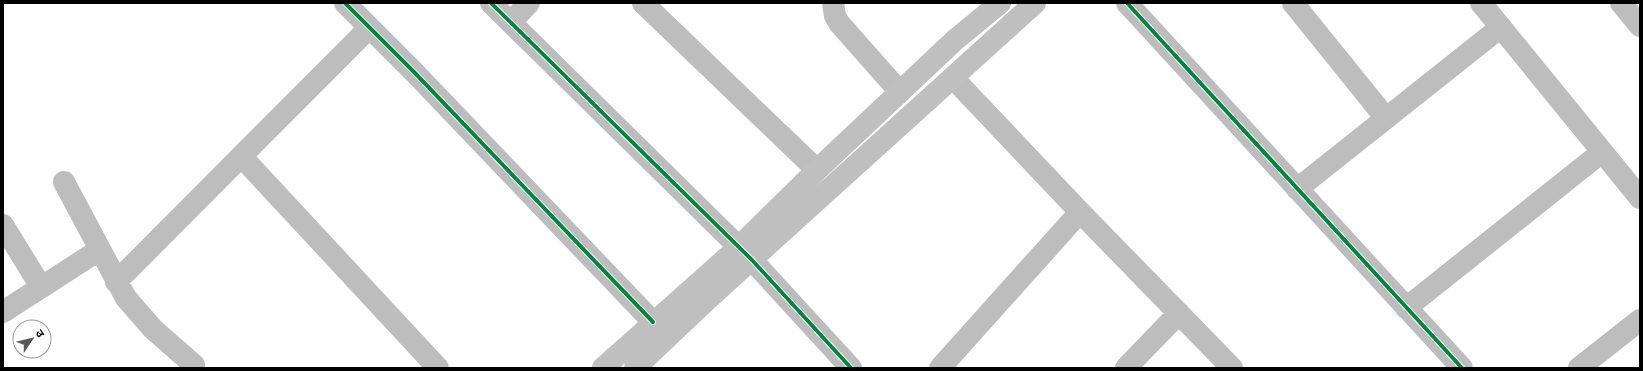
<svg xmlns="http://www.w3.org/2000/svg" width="1643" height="371" viewBox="0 0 1643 371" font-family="'Alegreya Sans','Noto Sans Devanagari',sans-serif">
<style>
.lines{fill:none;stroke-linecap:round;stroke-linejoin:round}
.street{stroke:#bdbdbd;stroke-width:22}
.secondary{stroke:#bfbfbf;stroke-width:22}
.cycleway-casing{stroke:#fff;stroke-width:6}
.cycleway{stroke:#00873e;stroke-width:4}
</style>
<rect width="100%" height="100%" fill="#fff"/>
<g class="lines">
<path class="street" d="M345,3L414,72L653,322
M491,3L752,260L851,368
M643,3L817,170
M833,3L835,16L839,23L900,92
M1127,3L1462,368
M1293,3L1385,117
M1481,3L1640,198
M1621,3L1640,26
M511,22L529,3
M953,78L1080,212L1232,368
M241,156L438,368
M64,182L126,298L153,329L194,365
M1297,189L1501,27
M3,225L41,287
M116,282L369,28
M1406,308L1602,152
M3,312L99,250
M940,368L1080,212
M1126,368L1179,313
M1579,368L1640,320"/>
<path class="secondary" d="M603,368L739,247L817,170L955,40L1000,3
M635,368L710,297L1035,3"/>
<defs>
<path id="cycleway" d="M345,3L414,72L653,322
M491,3L752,260L851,368
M1127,3L1462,368"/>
</defs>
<use href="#cycleway" class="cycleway-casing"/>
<use href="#cycleway" class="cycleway"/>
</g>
<rect width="1643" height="371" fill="none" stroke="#000000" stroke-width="8"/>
<g transform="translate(32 339) rotate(55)"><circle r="19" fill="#ffffff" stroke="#999999"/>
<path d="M0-3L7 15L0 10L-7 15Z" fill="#595959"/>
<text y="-6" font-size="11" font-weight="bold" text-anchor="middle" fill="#000000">उ</text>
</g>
</svg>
